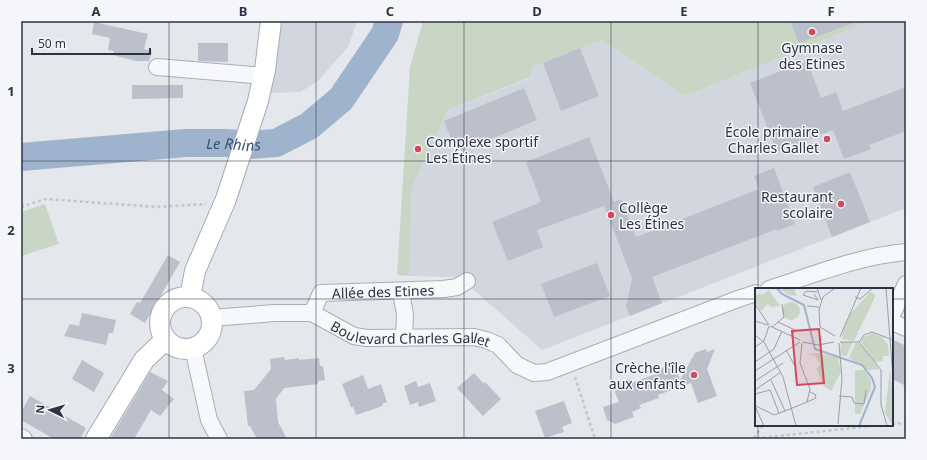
<svg xmlns="http://www.w3.org/2000/svg" width="927" height="460" viewBox="0 0 927 460" font-family="'Noto Sans',sans-serif">
<style>
.built{fill:#d2d6de}
.green{fill:#c9d6c5}
.lines{fill:none;stroke-linecap:round;stroke-linejoin:round}
.river{stroke:#9fb4cc;stroke-width:28}
.building{fill:#bbc0ca}
.minor-casing{stroke:#a9aeb7;stroke-width:18}
.major-casing{stroke:#a3abb8;stroke-width:22}
.path{stroke:#c2c5cb;stroke-width:2.5;stroke-dasharray:3 3;stroke-linecap:butt}
.minor{stroke:#f7f8fa;stroke-width:16}
.major{stroke:#fff;stroke-width:20}
.grid{fill:none;stroke:#2b3445;stroke-width:1;stroke-opacity:0.55}
.poi-dot{fill:#d1495b;stroke:#f4f6f9;stroke-width:1.5}
.labels{text-anchor:middle;dominant-baseline:central;stroke-width:3;stroke-linejoin:round;paint-order:stroke}
.poi-label{font-size:14px;fill:#2b3445;stroke:#f4f6f9;text-anchor:end}
.street-label{font-size:14px;fill:#2b3445;stroke:#f4f6f9}
.water-label{font-size:15px;font-style:italic;fill:#34527a;stroke:#f4f6f9}
.inset-river{fill:none;stroke:#9fb4cc;stroke-width:2}
.inset-road{fill:none;stroke:#9a9fa9;stroke-width:1}
.view{fill:#d1495b;fill-opacity:0.15;stroke:#d1495b;stroke-width:2}
.inset-edge{fill:none;stroke:#2b3445;stroke-width:2}
.neatline{fill:none;stroke:#2b3445;stroke-width:1.5}
.grid-label{font-size:13px;text-anchor:middle;font-weight:bold;fill:#2b3445}
</style>
<rect width="100%" height="100%" fill="#e4e7ec"/>
<path class="built" d="M281,21H357L348,47L317,82L300,92L271,93Z
M870,21H906V208L542,350L459,277L409,276L412,188L448,110L531,78L532,67L602,40L685,96Z"/>
<path class="green" d="M423,21H870L685,96L602,40L532,67L531,77L448,110L412,188L409,276L397,275L410,67Z
M45,204L59,244L21,256V212Z"/>
<g class="lines">
<path class="river" id="s1" d="M21,157L186,143H226L249,145L276,143L309,126L341,99L385,34L389,21"/>
</g>
<path class="building" d="M790,21H856V22L799,43Z
M94,22L148,34L144,49L152,51L149,61H136L113,55L114,51L108,50L110,38L92,34Z
M198,43H228V62L198,61Z
M580,48L599,96L561,111L543,63Z
M807,61L821,98L836,92L843,111L906,87V131L869,145L871,149L844,159L833,130L777,152L750,83Z
M132,85H183V98L132,99Z
M524,88L537,120L457,153L444,121Z
M589,137L614,202L621,199L636,237L759,189L754,176L774,168L795,224L777,231V229L652,277L662,303L630,316L626,307L632,278L604,206L537,230L543,247L508,261L492,222L541,202L526,162Z
M850,172L870,222L832,237L813,187Z
M168,255L180,262L145,323L130,314L137,302L140,303Z
M597,263L610,296L554,317L541,284Z
M82,313L116,320L113,333H109L106,345L64,336L70,324L79,326Z
M892,339L906,346V386L892,379Z
M706,349L707,352L715,349L707,369L717,396L698,403L691,383L658,395L659,398L639,405L641,408L632,412L634,417L615,424L607,420L603,407L619,402L612,385L630,379L631,383L656,374L655,371L674,363L680,380L695,353Z
M284,357L285,360L299,358V360L319,358L320,366H323L325,380L318,381V384L284,388L276,399L278,422L287,439H257L250,426H248L244,391L254,390L271,369L270,359Z
M82,360L104,373L94,392L72,379Z
M150,372L168,381L162,390L174,399L160,416L151,410L134,439H110Z
M474,373L483,383L485,382L501,399L483,416L457,388Z
M363,375L368,389L381,384L387,402L382,404L383,406L356,415L353,407H351L342,384Z
M416,381L418,387L430,383L436,401L419,407L418,402L410,405L404,386Z
M30,396L86,428L80,439H54L21,420V412Z
M564,401L572,423L562,427L564,432L545,438L535,411Z"/>
<g class="lines">
<defs>
<g id="minor">
<path d="M157,67L264,76"/>
<path d="M769,289C813,275 859,256 906,252"/>
<path d="M401,291L405,315L404,338"/>
<path id="s2" d="M312,313L321,293L444,289L457,287L467,281"/>
<path d="M892,315L906,284"/>
<path id="s3" d="M211,318L275,313H312L354,336L367,338L474,337L486,340L498,345L517,365L534,373L547,372L738,299L756,293"/>
<path d="M892,322L906,328"/>
<path d="M193,348L209,420L219,439"/>
<path d="M21,437L24,439"/>
</g>
<path id="major" d="M190,297L195,271L226,199L258,101L265,70L271,21
M160 323a26 26 0 1 1 52 0a26 26 0 1 1-52 0Z
M96,439L144,360L166,339"/>
</defs>
<use href="#minor" class="minor-casing"/>
<use href="#major" class="major-casing"/>
<path class="path" d="M21,207L45,199L157,207L206,204
M575,377L595,439
M892,424L906,423
M754,438L763,425
M751,439L880,425"/>
<use href="#minor" class="minor"/>
<use href="#major" class="major"/>
</g>
<path class="grid" d="M169,21V439M316,21V439M464,21V439M611,21V439M758,21V289M21,161H906M21,299H756M892,299H906M758,425V439"/>
<g class="poi-dot">
<circle cx="812" cy="32" r="4"/>
<circle cx="827" cy="139" r="4"/>
<circle cx="418" cy="149" r="4"/>
<circle cx="841" cy="204" r="4"/>
<circle cx="611" cy="215" r="4"/>
<circle cx="694" cy="375" r="4"/>
</g>
<g class="labels">
<g class="poi-label">
<text x="812" y="47" text-anchor="middle">Gymnase<tspan x="812" dy="16">des Etines</tspan></text>
<text x="819" y="131">École primaire<tspan x="819" dy="16">Charles Gallet</tspan></text>
<text x="426" y="141" text-anchor="start">Complexe sportif<tspan x="426" dy="16">Les Étines</tspan></text>
<text x="833" y="196">Restaurant<tspan x="833" dy="16">scolaire</tspan></text>
<text x="619" y="207" text-anchor="start">Collège<tspan x="619" dy="16">Les Étines</tspan></text>
<text x="686" y="367">Crèche l'île<tspan x="686" dy="16">aux enfants</tspan></text>
</g>
<g class="street-label">
<text stroke="none"><textPath href="#s2" startOffset="84">Allée des Etines</textPath></text>
<text stroke="none"><textPath href="#s3" startOffset="205">Boulevard Charles Gallet</textPath></text>
</g>
<g class="water-label">
<text stroke="none"><textPath href="#s1" startOffset="213">Le Rhins</textPath></text>
</g>
</g>
<g transform="translate(755 288)">
<rect width="138" height="138" fill="#e4e7ec"/>
<path d="M24,0H39L42,8L34,7ZM14,2L25,18L17,19L13,16L6,23L0,14V8L5,5L7,7ZM115,4L121,7L99,53L87,51L88,39L92,38L90,36L95,26ZM27 23a9 9 0 1 1 18 0a9 9 0 1 1-18 0ZM118,45L127,49L133,57L134,68H128V73L120,74L106,54L107,50ZM86,54H98L91,69L85,66ZM101,54L106,57L124,81L113,82L94,70ZM62,65L83,69L86,84L76,103L68,97L62,81L65,76L60,68L50,66ZM135,81L138,114V138L130,125ZM100,82H109L116,92V101L105,126H100Z" fill="#c9d6c5"/>
<path class="inset-river" d="M22,0L27,6L49,17L60,61L107,77L117,90L120,99L104,138"/>
<path class="inset-road" d="M62,0L66,12M80,0L68,9L64,22L65,39L80,48M131,0L138,89M59,6L63,12L48,7L51,3L62,4M100,9L105,11L118,0M0,16L14,37M52,18L64,19M0,33L13,37M23,34L29,29L27,16M15,38L45,52M17,39L23,34L40,42L37,48M0,47L9,54L28,89L41,138M85,49L106,0M48,54L63,57L79,54M85,54H104L126,82V117L132,138M104,54L109,47L117,44L138,52M0,59L9,53L14,38M31,62L40,78M0,74L19,61L27,43M0,83L45,54M16,92L30,123L52,114L55,101L45,75L47,55M0,93L28,75M0,102L26,84M0,106L15,102L24,125M84,108L97,109L99,115L109,116L111,102M52,114L61,110L60,106L55,104M0,118L9,138M1,118L19,127L30,123M83,136L87,91L84,55"/>
<path class="view" d="M64,41L69,95L42,97L37,43Z"/>
<rect width="138" height="138" class="inset-edge"/>
</g>
<rect width="927" height="460" fill="none" stroke="#f4f6f9" stroke-width="44"/>
<g transform="translate(50 410) rotate(275)" stroke="#f4f6f9" stroke-width="3" paint-order="stroke">
<path d="M0-3L7 15L0 10L-7 15Z" fill="#2b3445"/>
<text y="-6" font-size="11" font-weight="bold" text-anchor="middle" fill="#2b3445">N</text>
</g>
<path d="M32 48v6h118v-6" fill="none" stroke="#2b3445" stroke-width="2"/>
<text x="38" y="48" font-size="12" fill="#2b3445" stroke="#f4f6f9" stroke-width="3" paint-order="stroke">50 m</text>
<rect x="22" y="22" width="883" height="416" class="neatline"/>
<g class="grid-label">
<text x="96" y="16">A</text>
<text x="243" y="16">B</text>
<text x="390" y="16">C</text>
<text x="537" y="16">D</text>
<text x="684" y="16">E</text>
<text x="831" y="16">F</text>
<text x="11" y="96">1</text>
<text x="11" y="235">2</text>
<text x="11" y="373">3</text>
</g>
</svg>
